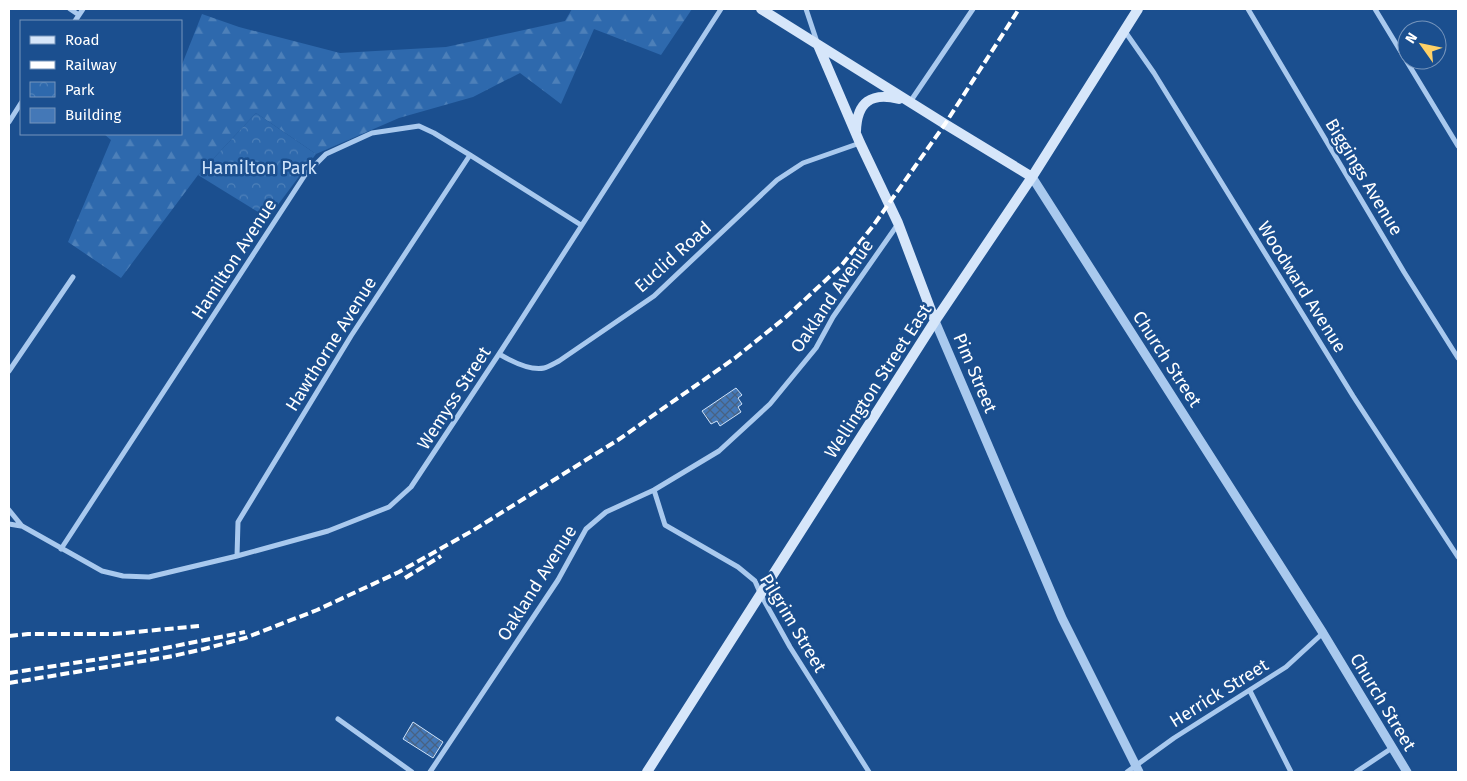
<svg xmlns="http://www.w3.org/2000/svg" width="1467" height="781" viewBox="0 0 1467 781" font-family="'Fira Sans',sans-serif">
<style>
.forest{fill:url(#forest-firs)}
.park{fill:url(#park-crowns)}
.building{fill:url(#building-cross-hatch);stroke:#cfe3fa}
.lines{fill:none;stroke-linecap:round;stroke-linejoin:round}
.minor{stroke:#a9c9ee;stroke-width:5}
.tertiary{stroke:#a9c9ee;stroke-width:9}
.secondary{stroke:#d6e6fa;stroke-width:10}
.rail{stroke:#fff;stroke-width:4;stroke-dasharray:9 4;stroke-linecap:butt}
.labels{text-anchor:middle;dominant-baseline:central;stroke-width:5;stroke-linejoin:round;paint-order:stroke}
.park-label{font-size:18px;fill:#cfe3fa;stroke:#1b4f8f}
.street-label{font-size:18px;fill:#fff;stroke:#1b4f8f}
</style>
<defs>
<pattern id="forest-firs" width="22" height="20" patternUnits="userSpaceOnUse" patternTransform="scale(1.25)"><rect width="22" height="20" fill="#2e69ad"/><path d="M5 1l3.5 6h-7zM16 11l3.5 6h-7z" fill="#4d80b9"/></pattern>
<pattern id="park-crowns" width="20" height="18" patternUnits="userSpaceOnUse" patternTransform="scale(1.25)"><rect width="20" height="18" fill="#2e69ad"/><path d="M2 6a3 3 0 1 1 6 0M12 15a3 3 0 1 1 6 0" fill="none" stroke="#4d80b9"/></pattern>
<pattern id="building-cross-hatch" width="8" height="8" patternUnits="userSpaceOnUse" patternTransform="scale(1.25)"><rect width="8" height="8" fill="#4478b7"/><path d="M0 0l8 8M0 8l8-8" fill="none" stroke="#486282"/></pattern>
</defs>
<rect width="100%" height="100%" fill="#1b4f8f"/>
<path class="forest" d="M572,9H692L661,55L594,29L561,104L520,73L473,97L399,118L316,154L256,113L198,175L121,278L68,242L111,140L104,134H181V67L202,14L239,27L340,53L446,47L565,21Z"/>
<path class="park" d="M256,113L316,154L268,218L198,175Z"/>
<path class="building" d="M736,388L742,395L738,398L742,404L738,407L741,412L720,426L717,421L711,424L702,411Z
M413,722L443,742L433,758L403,739Z"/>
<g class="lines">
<path class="minor" d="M70,9L79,15
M806,9L817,42
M1248,9L1404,272L1458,358
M1375,9L1458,146
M75,21L83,9
M1124,30L1154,73L1353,396L1458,557
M910,102L973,9
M9,122L21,103
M499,354C511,361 530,371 544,368C549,367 555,363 559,361L654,296L777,180L803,163L860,143
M9,371L73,277
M654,490L665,525L738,567L755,581L761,595L790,647L869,772
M9,510L22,526L102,571L123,576L149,577L237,556L328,531L389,507L411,487L499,354L721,9
M9,524L21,526
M61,549L305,175L326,154L372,133L419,126L434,133L470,155L581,225
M237,556L238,522L351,336L470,155
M1250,691L1291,772
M338,719L412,772
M430,772L558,580L586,529L606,512L654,490L719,451L770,404L816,348L833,317L898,224
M1127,772L1174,738L1286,667L1323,633
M1356,772L1392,748"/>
<path class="tertiary" d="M1032,177L1323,633L1407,772
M935,321L1062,618L1139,772"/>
<path class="secondary" d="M761,9L945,124L1032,177
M818,45L860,143L898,223L935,321
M856,131C857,102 871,92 899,99
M647,772L935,321L1032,177L1138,9"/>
<path class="rail" d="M405,578L441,556
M9,636L28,634H114L199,626
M9,673L145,652L245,632
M9,683L173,656L204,649L245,638L317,610L399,572L472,531L618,440L735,358L786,317L841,266L873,226L945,124L1019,9"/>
</g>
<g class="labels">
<g class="park-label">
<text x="259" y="168">Hamilton Park</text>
</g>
<g class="street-label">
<text transform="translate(1364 177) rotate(59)">Biggings Avenue</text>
<text transform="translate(673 257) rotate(-42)">Euclid Road</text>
<text transform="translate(234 259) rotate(-57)">Hamilton Avenue</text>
<text transform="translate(1302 287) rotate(58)">Woodward Avenue</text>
<text transform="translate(832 296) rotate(-56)">Oakland Avenue</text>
<text transform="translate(331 344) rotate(-58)">Hawthorne Avenue</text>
<text transform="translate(1167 359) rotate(57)">Church Street</text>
<text transform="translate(975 373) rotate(67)">Pim Street</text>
<text transform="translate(878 381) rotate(-57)">Wellington Street East</text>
<text transform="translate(454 398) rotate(-57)">Wemyss Street</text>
<text transform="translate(537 583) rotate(-58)">Oakland Avenue</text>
<text transform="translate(793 623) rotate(59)">Pilgrim Street</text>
<text transform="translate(1219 693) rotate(-32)">Herrick Street</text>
<text transform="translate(1383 702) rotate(59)">Church Street</text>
</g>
</g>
<rect width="1467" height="781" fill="none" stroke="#ffffff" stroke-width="20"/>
<rect x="20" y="20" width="162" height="115" fill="#1b4f8f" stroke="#7695bc"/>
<rect x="30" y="36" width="25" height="8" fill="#d6e6fa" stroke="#7695bc"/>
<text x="65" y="45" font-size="15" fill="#ffffff">Road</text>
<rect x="30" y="61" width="25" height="8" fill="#ffffff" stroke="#7695bc"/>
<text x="65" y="70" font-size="15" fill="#ffffff">Railway</text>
<rect x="30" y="82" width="25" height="15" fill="url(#park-crowns)" stroke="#7695bc"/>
<text x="65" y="95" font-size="15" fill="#ffffff">Park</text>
<rect x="30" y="108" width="25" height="15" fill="#4478b7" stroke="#7695bc"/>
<text x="65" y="120" font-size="15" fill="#ffffff">Building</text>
<g transform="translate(1422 45) rotate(303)"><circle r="24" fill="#1b4f8f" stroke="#7695bc"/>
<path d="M0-4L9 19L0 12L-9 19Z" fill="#ffd166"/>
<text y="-8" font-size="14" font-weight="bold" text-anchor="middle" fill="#ffffff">N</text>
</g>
</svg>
